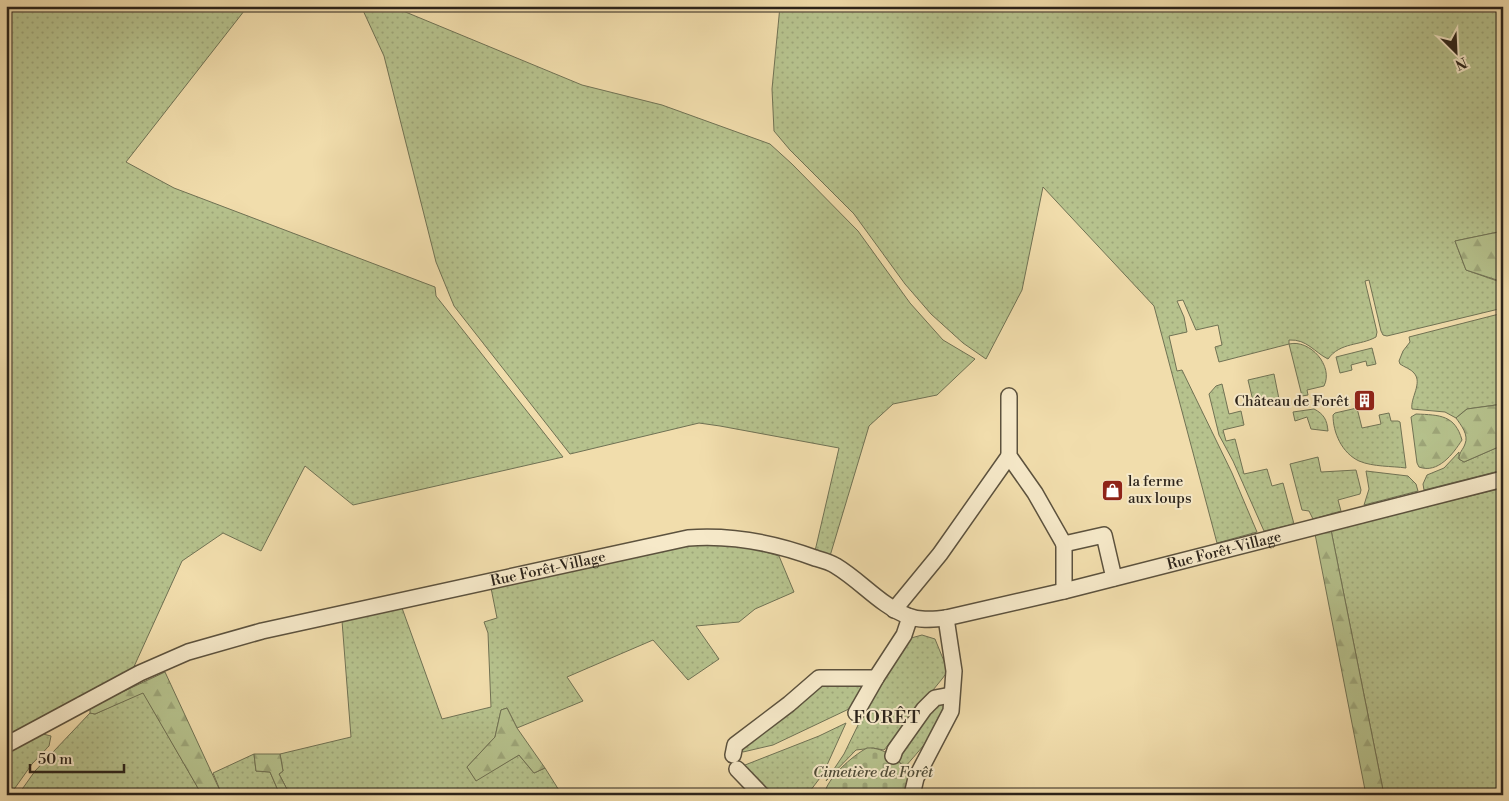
<svg xmlns="http://www.w3.org/2000/svg" width="1509" height="801" viewBox="0 0 1509 801" font-family="'Libre Bodoni',serif">
<style>
.green{fill:url(#green-dots);stroke:#707254}
.forest{fill:url(#forest-firs);stroke:#707254}
.cemetery{fill:url(#cemetery-stones);stroke:#707254}
.lines{fill:none;stroke-linecap:round;stroke-linejoin:round}
.minor-casing{stroke:#5c523e;stroke-width:18}
.minor{stroke:#f6e9c9;stroke-width:15}
.labels{text-anchor:middle;dominant-baseline:central;stroke-width:4;stroke-linejoin:round;paint-order:stroke}
.poi-label{font-size:15px;fill:#2b231a;stroke:#f6e9c9;text-anchor:end}
.street-label{font-size:15px;fill:#2b231a;stroke:#f6e9c9}
.park-label{font-size:15px;font-style:italic;fill:#4e4b37;stroke:#f6e9c9}
.quarter-label{font-size:18px;letter-spacing:1px;fill:#2b231a;stroke:#f6e9c9}
</style>
<defs>
<pattern id="green-dots" width="8" height="8" patternUnits="userSpaceOnUse" patternTransform="scale(1.25)"><rect width="8" height="8" fill="#b6c28d"/><path d="M2 2h.1M6 6h.1" fill="none" stroke="#9da679" stroke-width="1.8" stroke-linecap="round"/></pattern>
<pattern id="forest-firs" width="22" height="20" patternUnits="userSpaceOnUse" patternTransform="scale(1.25)"><rect width="22" height="20" fill="#b6c28d"/><path d="M5 1l3.5 6h-7zM16 11l3.5 6h-7z" fill="#9da679"/></pattern>
<pattern id="cemetery-stones" width="16" height="16" patternUnits="userSpaceOnUse" patternTransform="scale(1.25)"><rect width="16" height="16" fill="#b6c28d"/><path d="M2 7V4a2 2 0 0 1 4 0v3zM10 15v-3a2 2 0 0 1 4 0v3z" fill="#9da679"/></pattern>
</defs>
<rect width="100%" height="100%" fill="#f1ddac"/>
<filter id="stains"><feTurbulence type="fractalNoise" baseFrequency=".004" numOctaves="4"/><feColorMatrix values="0 0 0 0 .2 0 0 0 0 .09 0 0 0 0 .02 0 0 0 .5 -.17"/></filter>
<radialGradient id="worn" r=".72"><stop offset=".6" stop-color="#630" stop-opacity="0"/><stop offset="1" stop-color="#630" stop-opacity=".3"/></radialGradient>
<path class="green" d="M6,6H248L126,162L174,188L435,287L436,296L563,457L353,505L305,466L261,551L223,533L182,561L132,671L6,737Z
M361,6H391L582,85L662,105L770,144L792,164L858,231L910,303L943,340L975,359L937,395L893,404L869,426L830,556L815,551L839,448L720,426L699,423L570,454L454,306L436,262L384,56Z
M780,6H1496L1503,39V231L1455,241L1466,270L1503,283V308L1387,336L1383,335L1381,331L1369,280L1365,281L1377,332L1376,337C1360,346 1340,342 1328,359C1314,352 1307,339 1289,340V344C1310,339 1334,366 1324,386L1307,390L1308,395L1302,396L1289,344L1219,362L1215,347L1222,345L1218,325L1196,330L1183,300L1177,301L1184,317L1187,332L1169,336L1177,371L1182,370L1232,473L1257,532L1217,543L1154,306L1043,187L1022,290L986,359L963,343L931,314L905,284L854,214L790,150L774,131L772,89Z
M1503,313V404L1467,409L1456,418L1445,412L1412,409C1410,398 1423,383 1414,373C1411,369 1404,367 1400,364L1399,361L1403,351L1410,342L1409,337Z
M1372,348L1376,364L1367,366L1366,361L1351,365L1352,370L1340,373L1336,357Z
M1274,374L1279,399L1254,405L1248,380Z
M1222,384L1229,414L1241,411L1244,425L1223,430L1226,441L1235,439L1244,474L1267,469L1272,486L1283,483L1294,524L1264,531L1233,461L1219,435L1209,394L1216,386Z
M1357,408L1362,428L1381,424L1379,415L1389,413L1391,421H1398L1400,422L1406,468C1392,466 1373,467 1359,461C1342,453 1333,433 1333,415L1335,413Z
M1314,409C1324,414 1327,420 1328,431L1311,429L1307,417L1295,421L1293,412Z
M1503,445V470L1424,490L1423,484L1427,475L1444,468L1459,452V459L1464,462Z
M1318,457L1321,472L1356,470L1361,490L1360,494L1338,500L1341,511L1313,519L1309,511L1302,510L1290,464Z
M1366,471L1408,476L1416,484L1418,491L1364,505L1369,489Z
M1503,488V795H1384L1331,530Z
M704,540L755,549L779,556L794,592L755,609L739,622L696,626L719,659L688,680L653,640L567,677L583,701L517,728L507,708L501,710L495,737L467,767L476,780L519,755L534,773L545,768L562,795H290L279,774L283,771L280,754L351,737L342,621L402,608L442,719L491,707L488,633L484,622L497,618L491,588Z
M922,635L935,639L948,671L942,679L884,750L873,748L856,750L826,781L844,754L875,690L911,638Z
M867,682L851,708L773,745L743,752L741,748L825,683Z
M143,692L202,795H18L35,771L90,713L95,714Z
M944,703C947,722 916,754 905,767L895,758L928,708Z
M846,723L823,774L807,795H766L745,769V765L819,736Z
M43,734L51,736L49,746L32,764L10,795H6V752L34,736Z
M254,754L256,771L270,772L280,795H222L213,773Z"/>
<path class="forest" d="M1503,231V282L1466,270L1455,241Z
M1503,404V445L1464,462L1459,459C1459,452 1463,450 1465,444C1469,435 1461,425 1456,418L1467,409Z
M1416,414C1440,415 1455,415 1462,440C1453,454 1438,474 1419,467L1417,463L1411,417Z
M1331,530L1384,795H1366L1315,534Z
M165,672L222,795H202L143,693L95,714L90,713V707Z
M507,708L517,728L545,768L534,773L519,755L476,781L467,767L495,737L501,710Z
M254,754H280L283,771L279,774L290,795H280L270,772L256,771Z"/>
<path class="cemetery" d="M867,748C886,747 898,761 911,774L907,795H824C827,778 852,756 867,748Z"/>
<g class="lines">
<defs>
<g id="minor">
<path d="M1009,396V456L1035,493L1064,544"/>
<path d="M1064,544L1104,535L1114,578"/>
<path d="M1064,591V544"/>
<path d="M894,610L940,554L1009,456"/>
<path d="M856,713L876,678L904,635L910,617"/>
<path id="s1" d="M6,745L140,673L188,652L262,631L688,538C730,535 775,543 815,558C822,560 830,562 836,566C861,581 881,606 908,616C920,621 934,619 946,618L1064,591L1503,479"/>
<path d="M733,755L735,745L789,704L819,678H876"/>
<path d="M893,756L895,750L924,709L935,698L951,695"/>
<path d="M737,769L762,795"/>
<path d="M912,795L916,778L951,711L954,671L946,618"/>
</g>
</defs>
<use href="#minor" class="minor-casing"/>
<use href="#minor" class="minor"/>
</g>
<defs>
<symbol id="building-square" viewBox="-11 -11 22 22"><rect x="-9" y="-9" width="18" height="18" rx="4" fill="#8f2418" stroke="#f6e9c9"/><path d="M-4-6H4V6H1V3H-1V6H-4ZM-2.5-4.3h1.7v1.8h-1.7ZM.8-4.3h1.7v1.8H.8ZM-2.5-1h1.7V.8h-1.7ZM.8-1h1.7V.8H.8Z" fill="#fff"/></symbol>
<symbol id="shop-square" viewBox="-11 -11 22 22"><rect x="-9" y="-9" width="18" height="18" rx="4" fill="#8f2418" stroke="#f6e9c9"/><path d="M-5-2.5h2.3a2.7 3.5 0 0 1 5.4 0H5L5.5 6h-11ZM-1.5-2.5h3a1.5 2.3 0 0 0-3 0Z" fill="#fff"/></symbol>
</defs>
<g fill-rule="evenodd">
<use href="#building-square" x="1352" y="388" width="25" height="25"/>
<use href="#shop-square" x="1100" y="478" width="25" height="25"/>
</g>
<g class="labels">
<g class="poi-label">
<text x="1349" y="401">Château de Forêt</text>
<text x="1128" y="481" text-anchor="start">la ferme<tspan x="1128" dy="17">aux loups</tspan></text>
</g>
<g class="street-label">
<text stroke="none"><textPath href="#s1" startOffset="1282">Rue Forêt-Village</textPath></text>
<text stroke="none"><textPath href="#s1" startOffset="574">Rue Forêt-Village</textPath></text>
</g>
<g class="park-label">
<text x="873" y="772">Cimetière de Forêt</text>
</g>
<g class="quarter-label">
<text x="887" y="717">FORÊT</text>
</g>
</g>
<rect width="1509" height="801" fill="none" stroke="#f1ddac" stroke-width="25"/>
<rect x="8" y="8" width="1494" height="786" fill="none" stroke="#2b231a" stroke-width="2.5"/>
<rect x="12" y="12" width="1484" height="776" fill="none" stroke="#2b231a"/>
<g transform="translate(1456 52) rotate(156)" stroke="#f6e9c9" stroke-width="4" paint-order="stroke">
<path d="M0-4L9 19L0 12L-9 19Z" fill="#2b231a"/>
<text y="-8" font-size="14" font-weight="bold" text-anchor="middle" fill="#2b231a">N</text>
</g>
<path d="M30 764v8h94v-8" fill="none" stroke="#2b231a" stroke-width="2.5"/>
<text x="38" y="764" font-size="15" fill="#2b231a" stroke="#f6e9c9" stroke-width="4" paint-order="stroke">50 m</text>
<rect width="100%" height="100%" filter="url(#stains)"/>
<rect width="100%" height="100%" fill="url(#worn)"/>
</svg>
